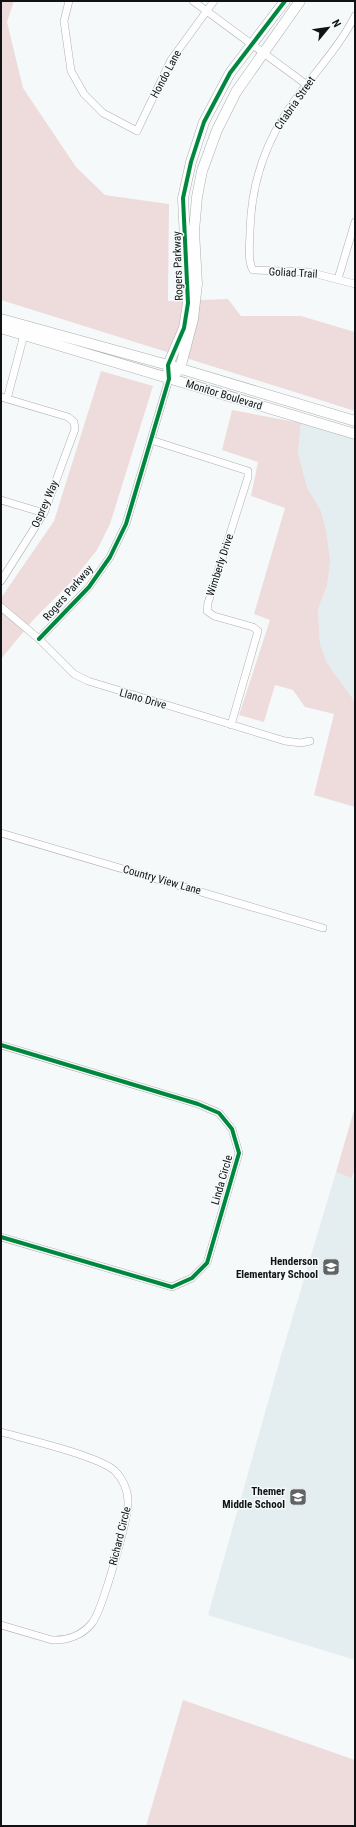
<svg xmlns="http://www.w3.org/2000/svg" width="356" height="1827" viewBox="0 0 356 1827" font-family="'Roboto Condensed',sans-serif">
<style>
.built{fill:#e4edef}
.green{fill:#eedcdc}
.lines{fill:none;stroke-linecap:round;stroke-linejoin:round}
.street-casing{stroke:#adafb0;stroke-width:8}
.secondary-casing{stroke:#adafb0;stroke-width:11}
.street{stroke:#fefefe;stroke-width:7}
.secondary{stroke:#fefefe;stroke-width:10}
.cycleway-casing{stroke:#f5fafb;stroke-width:6}
.cycleway{stroke:#00873e;stroke-width:4}
.labels{text-anchor:middle;dominant-baseline:central;stroke-width:3;stroke-linejoin:round;paint-order:stroke}
.street-label{font-size:11px;fill:#111213;stroke:#f5fafb}
.poi-label{font-size:11px;font-weight:bold;fill:#111213;stroke:#f5fafb;text-anchor:end}
</style>
<rect width="100%" height="100%" fill="#f6f9fa"/>
<path class="built" d="M301,423L355,439V702L327,663L320,644L318,609L327,586L326,530L321,511L307,487L298,453Z
M336,1172L355,1178V1660L208,1615L281,1356Z"/>
<path class="green" d="M1,1H14L7,22L23,88L76,167L105,195L169,204L168,301L228,299L241,316H301L355,332V411L1,300Z
M101,371L153,386L110,524L97,550L73,580L34,619L1,659V598L54,521Z
M232,410L301,423L298,453L307,487L321,511L326,530L330,560L327,586L318,609L320,644L327,663L355,702V807L314,795L334,714L305,707L293,690L275,685L264,722L239,715L270,620L254,614L285,508L251,496L258,462L222,450Z
M355,1107V1169L352,1178L336,1172Z
M183,1700L355,1760V1826H146Z"/>
<g class="lines">
<defs>
<path id="street" d="M69,1L64,21L71,71L84,94L103,113L137,131L171,60L214,1
M193,1L307,85
M355,16C336,53 305,82 283,118C262,152 251,191 250,231C250,242 247,261 253,270L309,272L355,284
M338,279L355,222
M1,397L68,417L74,422L75,429L44,513L1,581
M7,399L25,331
M151,440L248,471V477L208,603L207,611L214,616L253,627L258,631L231,725
M1,500L44,513
M1,607L39,639L74,674L88,681L285,741L301,743L310,741
M39,639L89,587L110,557L126,524L169,379
M1,833L323,928
M1,1045L198,1104L219,1113L232,1129L239,1153L207,1263L192,1278L172,1287L1,1237
M1,1432C26,1439 99,1456 115,1471C123,1479 128,1491 128,1501C129,1517 102,1611 92,1623C83,1635 67,1641 52,1640L1,1625"/>
<path id="secondary" d="M1,319L168,365L355,421
M1,328L355,434
M169,379L180,369L193,319L197,284L194,231L197,197L202,171L217,130L236,92L300,1
M169,379L168,365L184,328L188,303L183,198L191,162L204,122L230,73L285,1"/>
</defs>
<use href="#street" class="street-casing"/>
<use href="#secondary" class="secondary-casing"/>
<use href="#street" class="street"/>
<use href="#secondary" class="secondary"/>
<defs>
<path id="cycleway" d="M39,639L89,587L110,557L126,524L169,379L168,365L184,328L188,303L183,198L191,162L204,122L230,73L285,1
M1,1045L198,1104L219,1113L232,1129L239,1153L207,1263L192,1278L172,1287L1,1237"/>
</defs>
<use href="#cycleway" class="cycleway-casing"/>
<use href="#cycleway" class="cycleway"/>
</g>
<defs>
<symbol id="school-square" viewBox="-11 -11 22 22"><rect x="-9" y="-9" width="18" height="18" rx="4" fill="#616364" stroke="#f5fafb"/><path d="M0-5L7-2L0 1L-7-2ZM-4 1L0 2.5L4 1V4Q0 6-4 4Z" fill="#fff"/></symbol>
</defs>
<g fill-rule="evenodd">
<use href="#school-square" x="321" y="1257" width="20" height="20"/>
<use href="#school-square" x="288" y="1487" width="20" height="20"/>
</g>
<g class="labels">
<g class="street-label">
<text transform="translate(166 74) rotate(-62)">Hondo Lane</text>
<text transform="translate(295 103) rotate(-55)">Citabria Street</text>
<text transform="translate(178 266) rotate(-92)">Rogers Parkway</text>
<text transform="translate(293 273) rotate(3)">Goliad Trail</text>
<text transform="translate(224 395) rotate(17)">Monitor Boulevard</text>
<text transform="translate(45 504) rotate(-66)">Osprey Way</text>
<text transform="translate(220 565) rotate(-72)">Wimberly Drive</text>
<text transform="translate(68 593) rotate(-49)">Rogers Parkway</text>
<text transform="translate(143 699) rotate(16)">Llano Drive</text>
<text transform="translate(162 880) rotate(16)">Country View Lane</text>
<text transform="translate(222 1180) rotate(-74)">Linda Circle</text>
<text transform="translate(120 1536) rotate(-76)">Richard Circle</text>
</g>
<g class="poi-label">
<text x="318" y="1261">Henderson<tspan x="318" dy="13">Elementary School</tspan></text>
<text x="285" y="1491">Themer<tspan x="285" dy="13">Middle School</tspan></text>
</g>
</g>
<rect width="356" height="1827" fill="none" stroke="#111213" stroke-width="4"/>
<g transform="translate(328 28) rotate(61)" stroke="#f5fafb" stroke-width="3" paint-order="stroke">
<path d="M0-3L7 15L0 10L-7 15Z" fill="#111213"/>
<text y="-6" font-size="11" font-weight="bold" text-anchor="middle" fill="#111213">N</text>
</g>
</svg>
